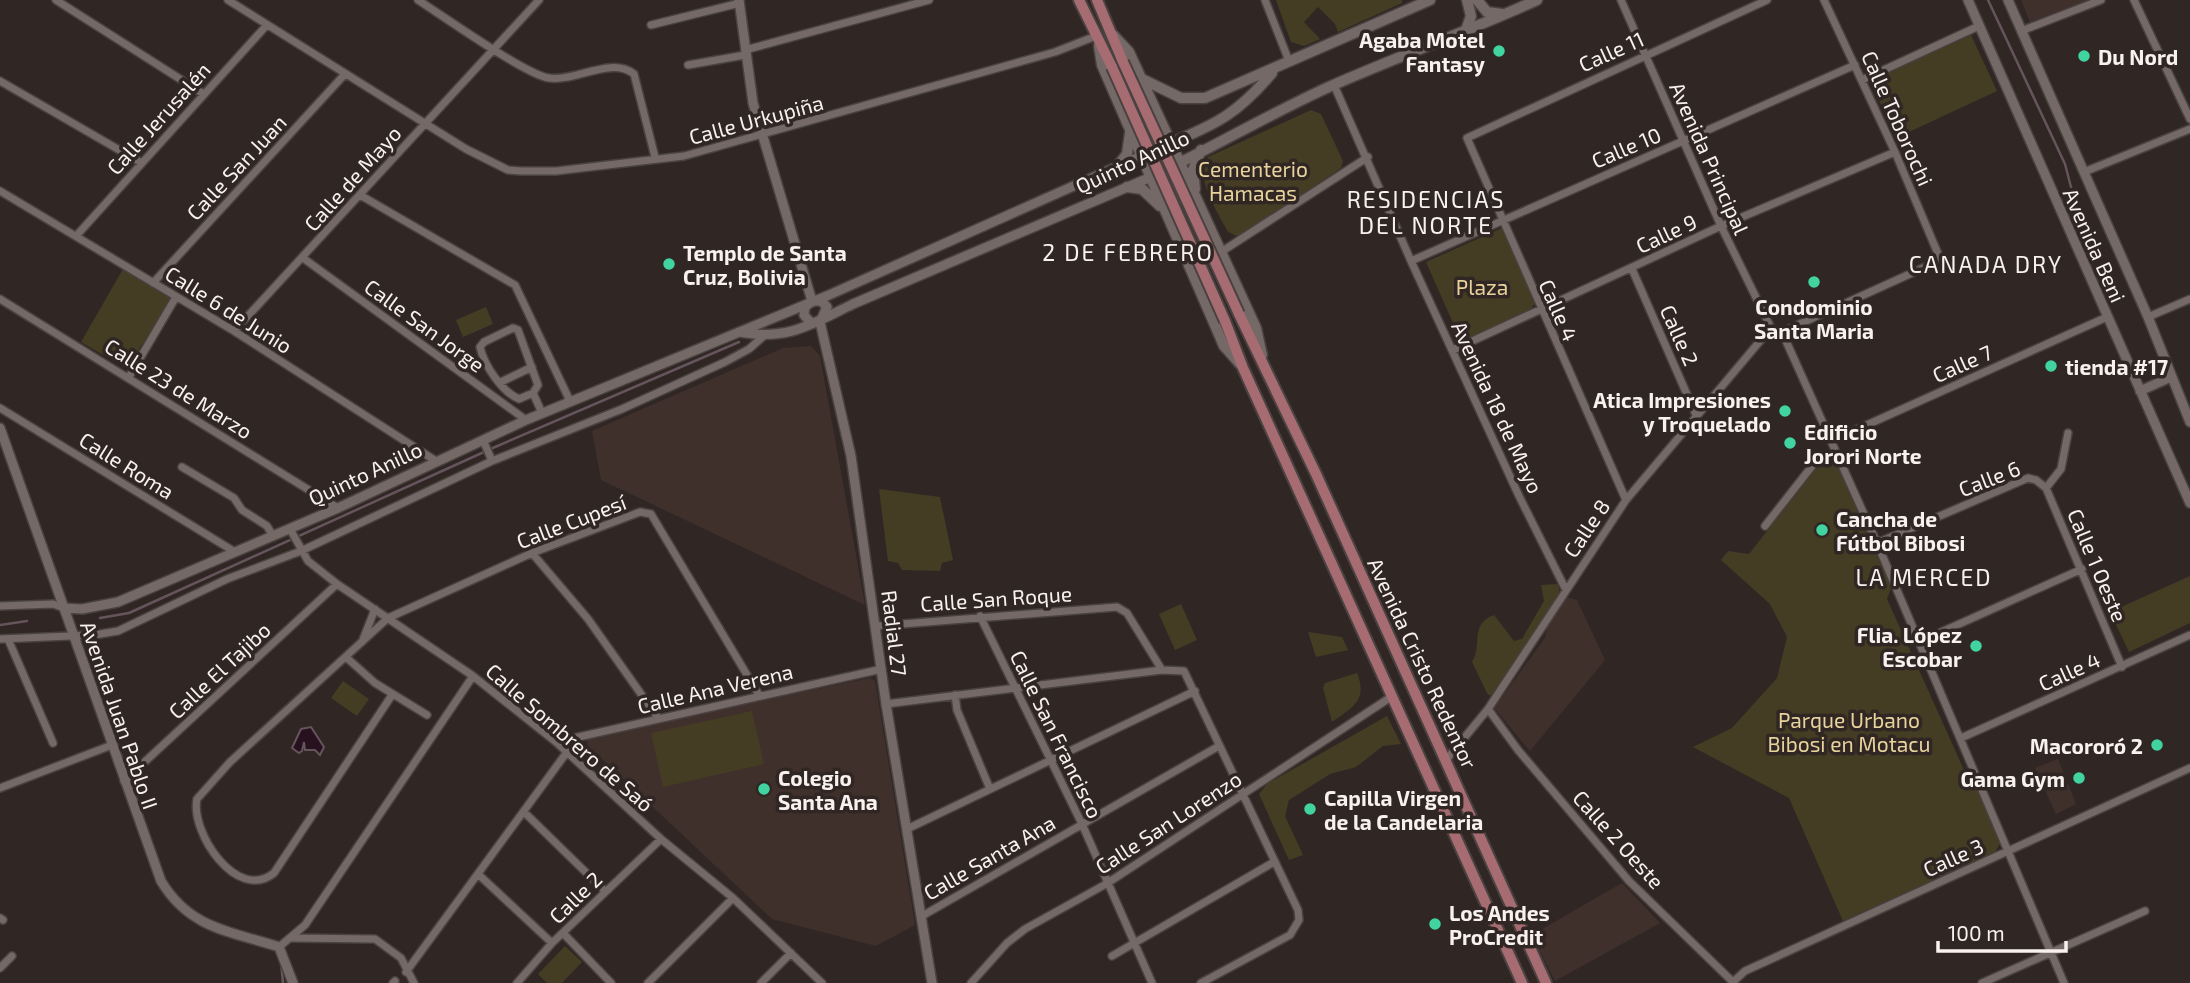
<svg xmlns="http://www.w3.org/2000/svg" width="2190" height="983" viewBox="0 0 2190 983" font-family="'Exo 2',sans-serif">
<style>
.built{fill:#40302c}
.green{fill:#453c24}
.water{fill:#28111e;stroke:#66545d;stroke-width:2}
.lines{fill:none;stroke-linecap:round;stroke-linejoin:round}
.stream{stroke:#66545d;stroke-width:2.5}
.minor-casing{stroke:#494240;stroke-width:10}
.tertiary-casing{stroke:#494240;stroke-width:12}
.secondary-casing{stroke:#494240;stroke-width:13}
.trunk-casing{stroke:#494240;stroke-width:14}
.minor{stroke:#746966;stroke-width:7}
.tertiary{stroke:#746966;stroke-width:9}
.secondary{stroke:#746966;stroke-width:10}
.trunk{stroke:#a66c72;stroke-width:10}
.trunk-bridge-casing{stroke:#494240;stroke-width:14;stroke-linecap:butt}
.trunk-bridge{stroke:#a66c72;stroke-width:10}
.poi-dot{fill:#41d4a1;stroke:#302724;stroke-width:2.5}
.labels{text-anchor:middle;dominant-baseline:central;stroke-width:7;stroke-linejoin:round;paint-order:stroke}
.poi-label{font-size:21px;font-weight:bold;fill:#f8f1f0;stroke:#302724;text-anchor:start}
.street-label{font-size:21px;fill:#f8f1f0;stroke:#302724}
.park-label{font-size:21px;fill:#e9d39c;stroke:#302724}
.neighbourhood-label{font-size:23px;letter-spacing:2px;fill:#f8f1f0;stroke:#302724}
</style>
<rect width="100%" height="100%" fill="#302724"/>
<path class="built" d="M2021,0H2089L2030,22Z
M811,346L820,356L865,605L601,480L592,431L783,348Z
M1566,597L1577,600L1605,660L1530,751L1494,708L1545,638L1548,624Z
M870,678L875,681L915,925L876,946L772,919L588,746L587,739L592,736Z
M2058,759L2076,804L2056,814L2035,768Z
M1622,883L1660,923L1555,981L1532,935Z"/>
<path class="green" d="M1276,0H1402V3L1338,32L1335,24L1318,7L1304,22L1320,39L1304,46L1291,42Z
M1971,35L1997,91L1896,138L1870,81Z
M1311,110L1321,114L1343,161L1341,168L1239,237L1228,232C1218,212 1193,177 1208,157Z
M1502,228L1535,303L1529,312L1461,341L1426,262Z
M123,269L172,298L128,366L124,367L81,342Z
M486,307L493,324L463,337L456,320Z
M1827,459L1834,460L1837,465L1891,588L1887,599L1968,779L1976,781L2001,842L1995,852L1843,921L1789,798L1693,747L1732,728L1777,678L1787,637L1770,604L1721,560L1728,551L1749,554L1819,465Z
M879,489L940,497L953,560L942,563L940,571L902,570L898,563L888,561Z
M2190,576V623L2129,652L2110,612Z
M1558,584L1560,593L1493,695H1488L1472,662C1483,645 1469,624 1494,615L1514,641L1522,639L1544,601L1541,585Z
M1181,604L1197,640L1175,650L1159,614Z
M1308,632L1342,637L1348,650L1316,657Z
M1357,673C1368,700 1353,707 1332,722L1323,688L1325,683Z
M343,681L369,699L357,716L331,698Z
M752,711L764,764L663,787L651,733Z
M1387,716L1401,744L1383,746L1356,767L1330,774L1289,800L1285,816L1303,855L1289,860L1259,794L1267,784Z
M565,946L582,962L562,983H547L538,974Z"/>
<path class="water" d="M311,727L324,747L320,755L315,750H305L304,742L302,751L299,753L292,748L301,729Z"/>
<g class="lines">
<path class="stream" d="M1988,0L2065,164L2071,187
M100,618L129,613L495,447L739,342
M0,625L27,621
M281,962L283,983"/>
<defs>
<path id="minor" d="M56,0L202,93
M228,0L466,149L508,170L521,171H556L684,156L1055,52L1096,36
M418,0C443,16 526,75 549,78C575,82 611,56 634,74L655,157
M1265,0L1289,61
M1621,0L1721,226L1771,328
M2134,0L2190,119
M651,25L740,3
M2021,31L2101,0
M745,50L929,0
M688,65L745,55
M1862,80L1979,26
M0,81L140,162
M1334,85L1411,261L1519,496L1565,588
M2084,172L2190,129
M0,191L234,331L436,461
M360,195L515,285L570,401
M77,235L266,26
M1221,252L1368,157
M303,258L526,420
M1411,261L1855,65
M1632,269L1696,415
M153,283L345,74
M0,299L338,508
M2148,317L2190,299
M513,328L518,330L538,385L533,393L519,399C502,392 484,365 480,347L484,342Z
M234,331L539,0
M1782,332L1877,543L2064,983
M1782,332L1934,263L1939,256L1895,152L1824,0
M1453,350L1721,226L1895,152
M129,377L176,297
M501,382L532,367
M533,393L542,413
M0,408L235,552
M483,440L492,461
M1831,441L2107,317
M182,467L234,498L242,510L267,526L273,536
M2046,488L2061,469L2068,433
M1626,500L1467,138L1767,0
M1765,526L1816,461L1837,453
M290,529L308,561L337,584L473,676L556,742L661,839L733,898L822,983
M1877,543L2028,478L2036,480L2046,488L2122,667
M532,553L588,619L658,718
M0,606L53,604L64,608
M980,616L1082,824L1152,983
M877,626L1117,607L1127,613L1162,670L1184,671L1298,910L1299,920L1290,935L1201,983
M0,639L94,635L118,631L227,579L301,551L492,461L622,409L725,362L749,349L765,335
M8,639L53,743
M362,642L375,609
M1919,642L2082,569
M347,658L375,683L427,715
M392,695L274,873C237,903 190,832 197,799L230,762L388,618L532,553L640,512L651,514L759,695
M955,695L957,710L990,789
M886,704L1162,670
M1488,709L1518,750L1629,881L1734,983
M1961,738L2190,635
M556,742L882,669
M1446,760L1488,709L1626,500L1771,328
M124,781L337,584
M0,788L112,745
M524,812L605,891
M907,829L1195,691
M479,875L552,943
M922,916L1219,746
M0,918L3,920
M563,933L611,983
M292,938L375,939L401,958L414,983
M279,947L305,925L473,676
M1112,956L1274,862
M0,968L12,956
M406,972L567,752
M1733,982L1745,971L2190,768
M393,983L395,981
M517,983L552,943L661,839
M648,983L733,898
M761,983L791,953
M971,983L1007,943L1025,929L1106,884L1391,697
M1982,983L2145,911"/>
<path id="tertiary" d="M739,0L753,103L812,301
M1968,0L2190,503
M2008,0L2148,317L2190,422
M814,301H821L827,307L820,322L851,456L886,704L932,983
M811,302L805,307L804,315L811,323L816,322
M739,332C788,341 812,324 853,304L1151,177
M2140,391L2171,377
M0,428L161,881C190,929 230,931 279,947L293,983
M64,608L82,609L118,602L338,508L526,420L829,295L1141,156"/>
<path id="secondary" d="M1477,0L1487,12L1502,14
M1465,33L1471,16L1467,0
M1113,35L1129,52L1256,328L1262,355
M1099,46L1102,65L1224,346L1240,364
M1142,79L1181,98H1205L1430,0
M1168,144C1217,124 1237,114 1272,73
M1117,167L1127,154L1130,133
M1151,177C1212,148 1269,114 1331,86C1399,56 1469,31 1537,0
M1127,187L1142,189L1160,206
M1195,189L1193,170L1201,150"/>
<path id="trunk" d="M1079,0L1112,67
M1097,0L1123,62
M1239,314L1316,474L1546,983
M1225,321L1243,368L1522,983"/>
</defs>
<use href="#minor" class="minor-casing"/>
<use href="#tertiary" class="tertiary-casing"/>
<use href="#secondary" class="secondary-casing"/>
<use href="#trunk" class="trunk-casing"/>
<use href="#minor" class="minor"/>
<use href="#tertiary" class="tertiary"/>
<use href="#secondary" class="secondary"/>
<use href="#trunk" class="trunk"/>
<defs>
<path id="trunk-bridge" d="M1123,62L1239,314
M1112,67L1225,321"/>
</defs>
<use href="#trunk-bridge" class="trunk-bridge-casing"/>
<use href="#trunk-bridge" class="trunk-bridge"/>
</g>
<g class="poi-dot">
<circle cx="1499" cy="51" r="7"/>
<circle cx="2084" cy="56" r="7"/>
<circle cx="669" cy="264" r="7"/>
<circle cx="1814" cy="282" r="7"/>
<circle cx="2051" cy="366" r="7"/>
<circle cx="1785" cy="411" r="7"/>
<circle cx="1790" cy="443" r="7"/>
<circle cx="1822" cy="530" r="7"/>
<circle cx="1976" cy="646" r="7"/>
<circle cx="2157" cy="745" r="7"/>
<circle cx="2079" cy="778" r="7"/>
<circle cx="764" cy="789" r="7"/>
<circle cx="1310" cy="809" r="7"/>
<circle cx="1435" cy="924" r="7"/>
</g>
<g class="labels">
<g class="poi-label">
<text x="1485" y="39" text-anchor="end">Agaba Motel<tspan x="1485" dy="24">Fantasy</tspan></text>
<text x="2098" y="56">Du Nord</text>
<text x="683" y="252">Templo de Santa<tspan x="683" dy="24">Cruz, Bolivia</tspan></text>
<text x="1814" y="306" text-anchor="middle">Condominio<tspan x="1814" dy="24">Santa Maria</tspan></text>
<text x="2065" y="366">tienda #17</text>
<text x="1771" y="399" text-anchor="end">Atica Impresiones<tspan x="1771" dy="24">y Troquelado</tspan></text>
<text x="1804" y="431">Edificio<tspan x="1804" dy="24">Jorori Norte</tspan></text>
<text x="1836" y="518">Cancha de<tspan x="1836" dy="24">Fútbol Bibosi</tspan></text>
<text x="1962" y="634" text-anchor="end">Flia. López<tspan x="1962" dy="24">Escobar</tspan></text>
<text x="2143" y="745" text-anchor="end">Macororó 2</text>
<text x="778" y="777">Colegio<tspan x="778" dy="24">Santa Ana</tspan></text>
<text x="2065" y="778" text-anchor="end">Gama Gym</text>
<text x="1324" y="797">Capilla Virgen<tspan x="1324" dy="24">de la Candelaria</tspan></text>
<text x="1449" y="912">Los Andes<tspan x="1449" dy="24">ProCredit</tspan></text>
</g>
<g class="street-label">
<text transform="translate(1611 51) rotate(-24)">Calle 11</text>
<text transform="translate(158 118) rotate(-48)">Calle Jerusalén</text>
<text transform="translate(1898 118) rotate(66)">Calle Toborochi</text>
<text transform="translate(756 119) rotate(-15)">Calle Urkupiña</text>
<text transform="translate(1626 147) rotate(-23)">Calle 10</text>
<text transform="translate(1710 158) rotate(66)">Avenida Principal</text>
<text transform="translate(1132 161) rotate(-25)">Quinto Anillo</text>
<text transform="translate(236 167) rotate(-47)">Calle San Juan</text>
<text transform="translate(352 178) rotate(-48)">Calle de Mayo</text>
<text transform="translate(1666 233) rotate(-25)">Calle 9</text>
<text transform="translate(2095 245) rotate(66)">Avenida Beni</text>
<text transform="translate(229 309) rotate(32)">Calle 6 de Junio</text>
<text transform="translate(1559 310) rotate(66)">Calle 4</text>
<text transform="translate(425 325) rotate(36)">Calle San Jorge</text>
<text transform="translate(1680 335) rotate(66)">Calle 2</text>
<text transform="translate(1962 363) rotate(-24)">Calle 7</text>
<text transform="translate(179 388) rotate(32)">Calle 23 de Marzo</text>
<text transform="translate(1498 407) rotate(65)">Avenida 18 de Mayo</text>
<text transform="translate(127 465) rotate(32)">Calle Roma</text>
<text transform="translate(365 473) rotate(-25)">Quinto Anillo</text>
<text transform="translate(1989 478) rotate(-21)">Calle 6</text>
<text transform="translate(571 521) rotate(-21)">Calle Cupesí</text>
<text transform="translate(1586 528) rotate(-56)">Calle 8</text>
<text transform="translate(2098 565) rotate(67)">Calle 1 Oeste</text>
<text transform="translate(996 598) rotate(-4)">Calle San Roque</text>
<text transform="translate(895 633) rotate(83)">Radial 27</text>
<text transform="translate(1423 663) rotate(65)">Avenida Cristo Redentor</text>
<text transform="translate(219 670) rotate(-43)">Calle El Tajibo</text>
<text transform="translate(2069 671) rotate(-24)">Calle 4</text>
<text transform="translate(715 688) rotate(-13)">Calle Ana Verena</text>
<text transform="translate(120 715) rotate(71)">Avenida Juan Pablo II</text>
<text transform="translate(1057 734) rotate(64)">Calle San Francisco</text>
<text transform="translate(570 737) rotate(41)">Calle Sombrero de Saó</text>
<text transform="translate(1168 822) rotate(-33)">Calle San Lorenzo</text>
<text transform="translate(1619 839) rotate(48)">Calle 2 Oeste</text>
<text transform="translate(989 857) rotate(-30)">Calle Santa Ana</text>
<text transform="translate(1953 857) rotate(-24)">Calle 3</text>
<text transform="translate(575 897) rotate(-44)">Calle 2</text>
</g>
<g class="park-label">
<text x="1253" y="168">Cementerio<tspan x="1253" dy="24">Hamacas</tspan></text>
<text x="1482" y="286">Plaza</text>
<text x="1849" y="719">Parque Urbano<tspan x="1849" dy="24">Bibosi en Motacu</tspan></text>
</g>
<g class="neighbourhood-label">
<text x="1426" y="199">RESIDENCIAS<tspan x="1426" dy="26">DEL NORTE</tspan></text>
<text x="1128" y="252">2 DE FEBRERO</text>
<text x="1986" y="264">CANADA DRY</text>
<text x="1924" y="577">LA MERCED</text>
</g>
</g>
<path d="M1938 941v10h128v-10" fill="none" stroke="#f8f1f0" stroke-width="3.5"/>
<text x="1948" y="941" font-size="21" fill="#f8f1f0" stroke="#302724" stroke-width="5" paint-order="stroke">100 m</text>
</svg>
